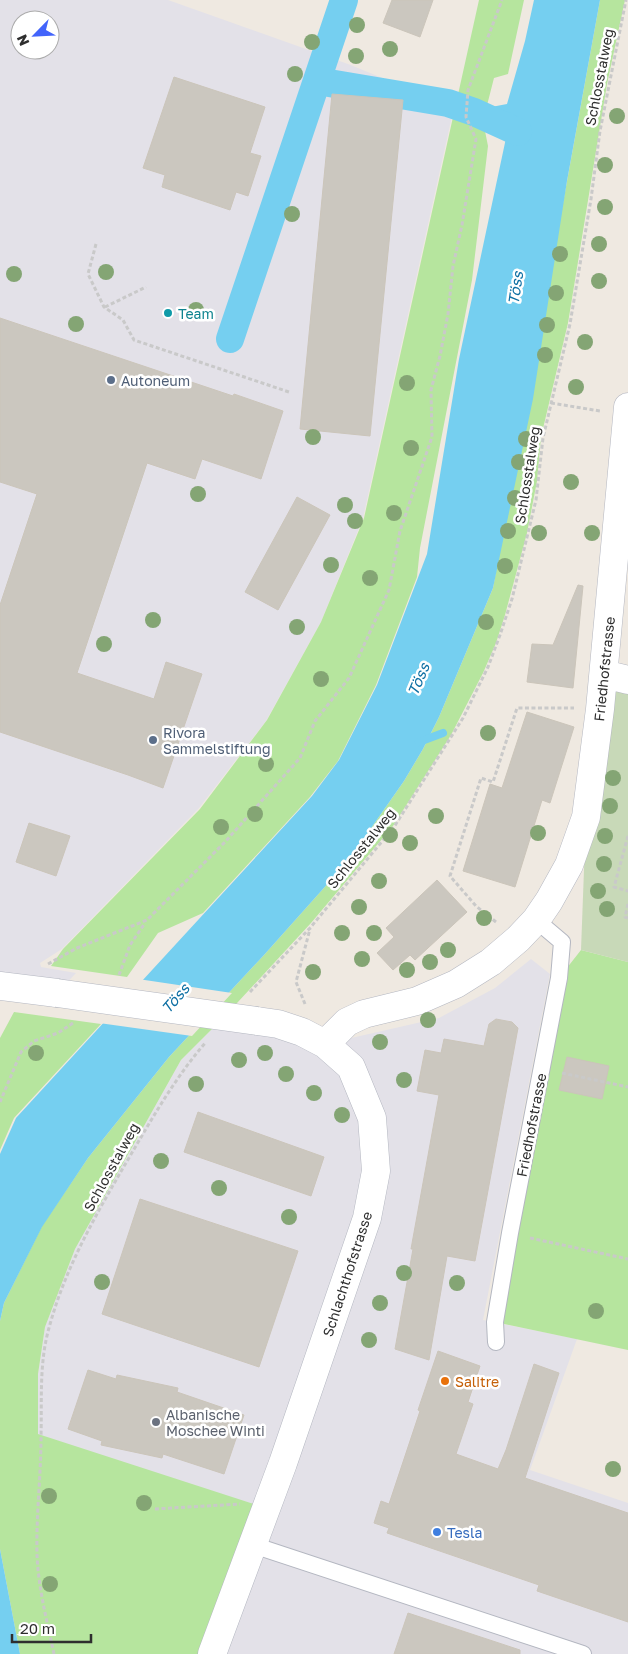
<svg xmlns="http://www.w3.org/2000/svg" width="628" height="1654" viewBox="0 0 628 1654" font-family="'Golos Text',sans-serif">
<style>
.industrial{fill:#e3e1e8;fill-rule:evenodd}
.green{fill:#b6e59e}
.cemetery{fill:#c8d9b8}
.water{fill:#75cff0}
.pier{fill:#efe9e1}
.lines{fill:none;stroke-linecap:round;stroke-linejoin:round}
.stream{stroke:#75cff0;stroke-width:8}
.canal{stroke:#75cff0;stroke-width:28}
.building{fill:#cbc7bf;stroke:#cbc5ba}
.lane-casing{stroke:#b4b7c1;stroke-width:18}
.street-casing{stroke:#b4b7c1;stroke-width:29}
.path{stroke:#c9c9c9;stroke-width:3;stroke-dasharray:4 2.5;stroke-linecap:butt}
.lane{stroke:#fff;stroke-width:16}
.street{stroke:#fff;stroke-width:28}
.street-bridge-casing{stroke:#b4b7c1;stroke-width:29;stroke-linecap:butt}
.street-bridge{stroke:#fff;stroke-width:28}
.tree{fill:#84a574}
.culture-dot{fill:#0f9aa8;stroke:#fff;stroke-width:2}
.service-dot{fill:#5c6f8a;stroke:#fff;stroke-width:2}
.food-dot{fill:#e8710a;stroke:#fff;stroke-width:2}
.worship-dot{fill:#6b7280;stroke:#fff;stroke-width:2}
.shop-dot{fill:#3f7fe0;stroke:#fff;stroke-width:2}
.labels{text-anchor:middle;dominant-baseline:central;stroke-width:5;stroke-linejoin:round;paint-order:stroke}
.street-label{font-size:14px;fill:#2e2e2e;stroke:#fff}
.culture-label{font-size:14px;fill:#0d838f;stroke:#fff;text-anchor:start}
.service-label{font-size:14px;fill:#4e5e75;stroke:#fff;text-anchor:start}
.food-label{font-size:14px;fill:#c56008;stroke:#fff;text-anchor:start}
.worship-label{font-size:14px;fill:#5b616d;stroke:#fff;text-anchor:start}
.shop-label{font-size:14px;fill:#366cbe;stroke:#fff;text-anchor:start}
.water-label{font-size:15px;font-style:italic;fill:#0d6fa3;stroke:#fff}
</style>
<rect width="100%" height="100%" fill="#efe9e1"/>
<path class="industrial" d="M0,0H168L348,64L454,107L363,518L321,622L266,721L199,808L62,949L40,963L41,967L76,973L57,993L0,986ZM20,20H50V50H20Z
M531,959L550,974L483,1320L577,1339L530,1470L628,1503V1654H212L38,1434V1374L45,1327L75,1249L181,1060L225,1016L325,1044L439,1018L495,988Z"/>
<path class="green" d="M479,0H524L508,74L494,78L483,121L488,146L472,280L420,548L417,577L376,685L338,761L310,797L203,913L158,933L127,977L51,966L63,949L200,809L267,720L321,622L364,518Z
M600,0H625L607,84L568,323L541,437L537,481L527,533L505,615L496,643L483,673L451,735L393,826L311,923L225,1016L181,1060L75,1249L45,1327L38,1374V1434L266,1508L212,1654H20L0,1549V1321L4,1303L42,1226L88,1158L169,1057L264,955L348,861L404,781L423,749L439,717L493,588Z
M581,950L628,962V1350L495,1322L559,978Z
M14,1012L101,1024L14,1118L0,1150V1038Z"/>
<path class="cemetery" d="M604,674L628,680V962L581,950L586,816Z"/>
<path class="water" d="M534,0H600L567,181L533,399L493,588L439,717L423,749L404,781L348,861L264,955L169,1057L88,1158L42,1227L4,1303L0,1321V1154L16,1118L312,796L339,760L377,685L427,554L459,359L506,138L484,121L486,108L507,104L525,41Z
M0,1549L20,1654H0Z"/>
<path class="pier" d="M138,979L232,993L192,1036L99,1023Z"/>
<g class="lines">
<path class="stream" d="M419,742L443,733"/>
<path class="canal" d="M317,81L448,103L474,112L518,132
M230,339L344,0"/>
</g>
<path class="building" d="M392,0H433L420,37L383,23Z
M174,77L265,107L250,153L261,156L248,196L236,192L230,210L162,187L165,175L143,168Z
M332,94L403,100L370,436L300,429Z
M0,318L233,396L234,394L283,411L261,479L202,459L195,479L147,463L77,673L154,699L166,662L202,674L163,788L128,775L0,732V605L37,494L0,482Z
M297,497L330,515L278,610L245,592Z
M578,585L583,586L573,688L527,682L532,644L553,645Z
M527,712L574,727L550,803L542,800L515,887L463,871L490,784L502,788Z
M29,823L70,836L56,876L16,862Z
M437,880L467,912L415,960L410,955L393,970L377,953L394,937L386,928Z
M496,1019L512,1022L518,1028L475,1261L447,1256L429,1360L395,1349L413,1249H411L439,1095L417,1091L425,1050L441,1053L444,1039L484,1046L489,1024Z
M567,1057L609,1066L602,1099L559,1090Z
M198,1112L324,1157L311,1196L184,1152Z
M140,1199L298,1251L259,1367L102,1314Z
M438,1351L480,1366L468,1402L473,1404L456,1454L498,1469L506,1450L534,1364L559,1373L525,1478L628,1513V1622L537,1591L539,1585L387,1533L389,1528L374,1523L381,1501L389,1504L420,1411L418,1410Z
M88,1370L116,1379L117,1375L178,1388L177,1392L244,1415L224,1474L163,1454L162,1458L101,1445L102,1441L68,1429Z
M408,1613L520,1650V1654H394Z"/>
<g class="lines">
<defs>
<path id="lane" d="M496,1342L495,1322L510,1233L559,978L562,942L536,920
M253,1545L583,1654"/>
<path id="street" d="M604,674L628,680
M0,986L57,993
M325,1044L347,1022L364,1014L417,1001L456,984L491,962L518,939L536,920L549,901L569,865L586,817L600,709L628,407
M212,1654L283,1463L367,1218L376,1171L372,1118L351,1067L325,1044L302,1032L278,1024L257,1021"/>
</defs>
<use href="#lane" class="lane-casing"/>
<use href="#street" class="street-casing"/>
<path class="path" d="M96,244L88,274L104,307L123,320L134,340L289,392
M105,307L146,287
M551,403L600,411
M628,836L614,887L628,891
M628,904L625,917L628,918
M496,922L476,906L450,876L481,778L493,782L517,708H574
M48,964L77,948L147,920L225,842L300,758L315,721L349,678L389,590L400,531L432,437L431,390L440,356L448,314L453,266L462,225L476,139L466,117L468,90L502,0
M119,975L130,945L145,923
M250,992L310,928L394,827L463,718L488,667L500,635L512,599L536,500L543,438L570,324L591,199L600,131L626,0
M305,1004L296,982L310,929
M562,1073L628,1087
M0,1102L21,1052L34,1041L58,1033L73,1023
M530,1238L628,1259
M155,1509L240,1504
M54,1654C47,1621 38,1587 37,1554C36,1515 41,1476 41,1437C42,1400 39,1363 49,1328C64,1271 94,1218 123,1168C149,1124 173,1080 206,1042"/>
<use href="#lane" class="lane"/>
<use href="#street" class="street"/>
<defs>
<path id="street-bridge" d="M57,993L257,1021"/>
</defs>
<use href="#street-bridge" class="street-bridge-casing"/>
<use href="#street-bridge" class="street-bridge"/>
</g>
<g class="tree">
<circle cx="357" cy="25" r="8"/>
<circle cx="312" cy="42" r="8"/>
<circle cx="390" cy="49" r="8"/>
<circle cx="356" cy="56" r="8"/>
<circle cx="295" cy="74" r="8"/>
<circle cx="617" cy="116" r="8"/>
<circle cx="605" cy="165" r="8"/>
<circle cx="605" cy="207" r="8"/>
<circle cx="292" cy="214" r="8"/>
<circle cx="599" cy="244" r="8"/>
<circle cx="560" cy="254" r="8"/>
<circle cx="106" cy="272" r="8"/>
<circle cx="14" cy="274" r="8"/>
<circle cx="599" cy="281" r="8"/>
<circle cx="556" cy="293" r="8"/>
<circle cx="196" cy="310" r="8"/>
<circle cx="76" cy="324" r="8"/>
<circle cx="547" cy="325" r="8"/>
<circle cx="585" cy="342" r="8"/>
<circle cx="545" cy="355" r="8"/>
<circle cx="407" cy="383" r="8"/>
<circle cx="576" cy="387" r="8"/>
<circle cx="313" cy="437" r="8"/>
<circle cx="526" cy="439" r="8"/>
<circle cx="411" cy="448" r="8"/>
<circle cx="519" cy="462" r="8"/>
<circle cx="571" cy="482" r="8"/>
<circle cx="198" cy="494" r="8"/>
<circle cx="515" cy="498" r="8"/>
<circle cx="345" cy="505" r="8"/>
<circle cx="394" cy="513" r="8"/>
<circle cx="355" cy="521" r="8"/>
<circle cx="508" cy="531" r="8"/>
<circle cx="539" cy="533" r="8"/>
<circle cx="592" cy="533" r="8"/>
<circle cx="331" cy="565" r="8"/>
<circle cx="505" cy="566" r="8"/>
<circle cx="370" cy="578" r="8"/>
<circle cx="153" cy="620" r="8"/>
<circle cx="486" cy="622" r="8"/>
<circle cx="297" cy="627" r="8"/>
<circle cx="104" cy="644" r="8"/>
<circle cx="321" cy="679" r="8"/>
<circle cx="488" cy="733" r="8"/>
<circle cx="266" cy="764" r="8"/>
<circle cx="613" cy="778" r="8"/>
<circle cx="610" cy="806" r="8"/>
<circle cx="255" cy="814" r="8"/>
<circle cx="436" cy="816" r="8"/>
<circle cx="221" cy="827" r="8"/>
<circle cx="538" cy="833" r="8"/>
<circle cx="390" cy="835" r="8"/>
<circle cx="605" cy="836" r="8"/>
<circle cx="410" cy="843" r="8"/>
<circle cx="604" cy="864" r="8"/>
<circle cx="379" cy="881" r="8"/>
<circle cx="598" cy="891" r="8"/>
<circle cx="359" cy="907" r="8"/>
<circle cx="607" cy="909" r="8"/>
<circle cx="484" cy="918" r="8"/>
<circle cx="342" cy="933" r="8"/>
<circle cx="374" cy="933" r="8"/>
<circle cx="448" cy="950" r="8"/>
<circle cx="362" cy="959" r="8"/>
<circle cx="430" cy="962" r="8"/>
<circle cx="407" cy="970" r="8"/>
<circle cx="313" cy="972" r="8"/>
<circle cx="428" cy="1020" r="8"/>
<circle cx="380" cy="1042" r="8"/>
<circle cx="36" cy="1053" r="8"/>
<circle cx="265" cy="1053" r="8"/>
<circle cx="239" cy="1060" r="8"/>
<circle cx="286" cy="1074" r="8"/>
<circle cx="404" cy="1080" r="8"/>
<circle cx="196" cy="1084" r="8"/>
<circle cx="314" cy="1093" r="8"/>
<circle cx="342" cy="1115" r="8"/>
<circle cx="161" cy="1161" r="8"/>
<circle cx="219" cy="1188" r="8"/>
<circle cx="289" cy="1217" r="8"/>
<circle cx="404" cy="1273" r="8"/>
<circle cx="102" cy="1282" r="8"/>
<circle cx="457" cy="1283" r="8"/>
<circle cx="380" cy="1303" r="8"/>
<circle cx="596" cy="1311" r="8"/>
<circle cx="369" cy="1340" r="8"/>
<circle cx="613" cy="1469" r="8"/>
<circle cx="49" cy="1496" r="8"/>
<circle cx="144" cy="1503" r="8"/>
<circle cx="50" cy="1584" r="8"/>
</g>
<circle class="culture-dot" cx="168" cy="313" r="5"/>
<g class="service-dot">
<circle cx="111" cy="380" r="5"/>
<circle cx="153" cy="740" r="5"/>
</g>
<circle class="food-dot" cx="445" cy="1381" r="5"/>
<circle class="worship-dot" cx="156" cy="1422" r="5"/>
<circle class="shop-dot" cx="437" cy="1532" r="5"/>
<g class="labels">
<g class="street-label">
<text transform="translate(599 77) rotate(-79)">Schlosstalweg</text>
<text transform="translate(527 475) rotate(-81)">Schlosstalweg</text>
<text transform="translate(604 669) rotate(-84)">Friedhofstrasse</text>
<text transform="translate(361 848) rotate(-51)">Schlosstalweg</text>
<text transform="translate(531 1125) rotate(-79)">Friedhofstrasse</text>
<text transform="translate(111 1167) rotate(-61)">Schlosstalweg</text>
<text transform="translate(347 1274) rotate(-72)">Schlachthofstrasse</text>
</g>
<g class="culture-label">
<text x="178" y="313">Team</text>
</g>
<g class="service-label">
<text x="121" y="380">Autoneum</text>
<text x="163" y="732">Rivora<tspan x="163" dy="16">Sammelstiftung</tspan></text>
</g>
<g class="food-label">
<text x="455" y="1381">Salitre</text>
</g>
<g class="worship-label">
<text x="166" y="1414">Albanische<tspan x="166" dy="16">Moschee Winti</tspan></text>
</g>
<g class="shop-label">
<text x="447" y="1532">Tesla</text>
</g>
<g class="water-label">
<text transform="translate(515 288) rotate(-82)">Töss</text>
<text transform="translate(418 679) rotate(-67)">Töss</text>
<text transform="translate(175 998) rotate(-49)">Töss</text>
</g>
</g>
<g transform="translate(35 35) rotate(246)"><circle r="24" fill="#ffffff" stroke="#ababab"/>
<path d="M0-4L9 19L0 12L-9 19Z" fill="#4264fb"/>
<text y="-8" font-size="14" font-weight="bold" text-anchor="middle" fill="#2e2e2e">N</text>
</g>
<path d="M12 1634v8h79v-8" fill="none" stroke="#2e2e2e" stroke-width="2.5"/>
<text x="20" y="1634" font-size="15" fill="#2e2e2e" stroke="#ffffff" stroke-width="4" paint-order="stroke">20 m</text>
</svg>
